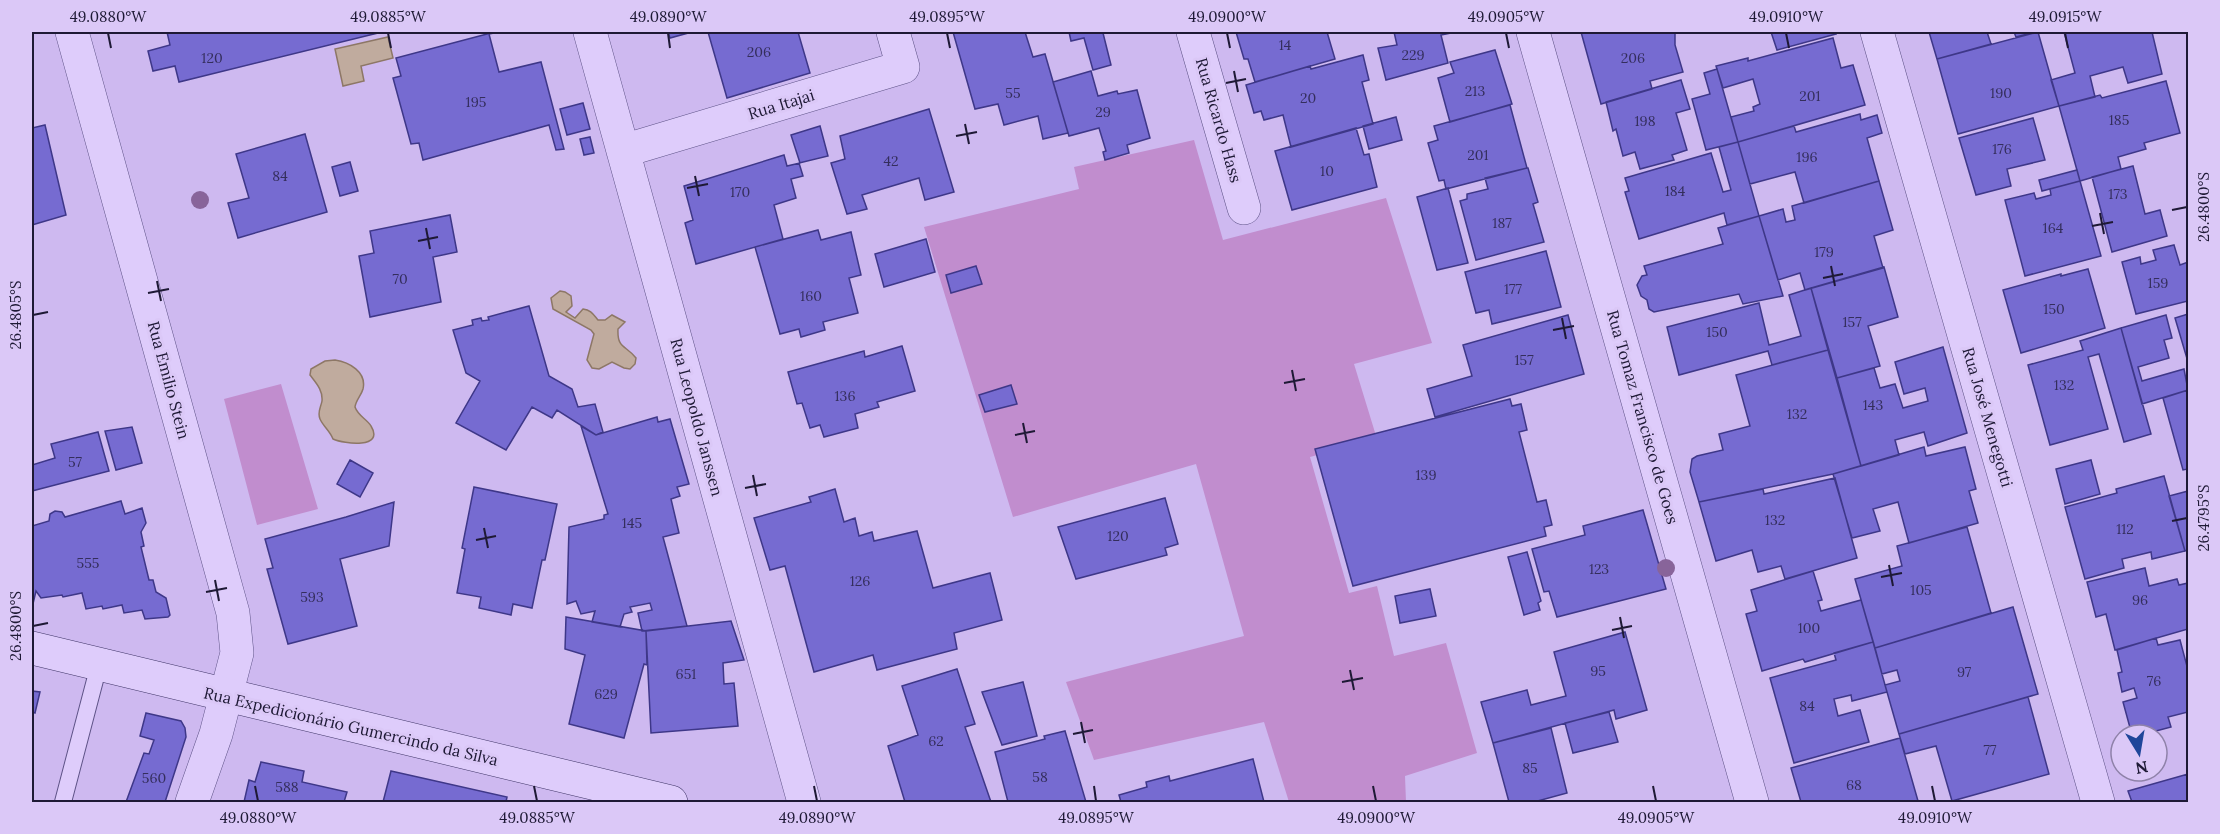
<svg xmlns="http://www.w3.org/2000/svg" width="2220" height="834" viewBox="0 0 2220 834" font-family="Lora,serif">
<style>
.green{fill:#c18dce}
.water{fill:#c0ab9e;stroke:#8d7766;stroke-width:1.5}
.building{fill:#766bd1;stroke:#3e3788;stroke-width:1.5}
.lines{fill:none;stroke-linecap:round;stroke-linejoin:round}
.lane-casing{stroke:#5e5387;stroke-width:18}
.street-casing{stroke:#5e5387;stroke-width:34}
.secondary-casing{stroke:#403668;stroke-width:34}
.lane{stroke:#deccfb;stroke-width:16}
.street{stroke:#deccfb;stroke-width:33}
.secondary{stroke:#deccfb;stroke-width:33}
.tree{fill:#88649a}
.ticks{fill:none;stroke:#1e1935;stroke-width:2}
.labels{text-anchor:middle;dominant-baseline:central;stroke-width:6;stroke-linejoin:round;paint-order:stroke}
.number-label{font-size:14px;fill:#342e5c}
.street-label{font-size:16px;fill:#1e1935;stroke:#dbc8f7}
.neatline{fill:none;stroke:#1e1935;stroke-width:2}
.ticks-label{font-size:15px;text-anchor:middle;fill:#1e1935}
</style>
<rect width="100%" height="100%" fill="#ceb9f0"/>
<path class="green" d="M1194,140L1223,240L1386,198L1432,343L1354,364L1377,439L1310,457L1349,593L1377,586L1394,656L1446,643L1477,753L1405,776L1406,802H1289L1264,722L1094,760L1066,682L1244,636L1196,464L1013,517L924,227L1079,189L1074,167Z
M281,384L318,509L257,525L224,399Z"/>
<path class="water" d="M388,37L393,58L361,66L364,81L343,86L335,49Z
M560,291L565,292L571,296L572,306L566,312L575,318L583,309C591,310 593,314 598,320H605L612,315L625,322L618,329C617,349 626,345 636,358L635,364L630,369L624,368L612,362L599,369L592,368L587,360L594,334L591,330L553,309L551,298Z
M335,360C349,362 367,372 363,389C361,396 356,400 355,407C358,416 367,419 371,426C385,449 344,444 333,439C330,431 323,426 320,419C317,412 321,407 322,401C323,390 316,383 310,375L311,369L325,361Z"/>
<path class="building" d="M167,32H382L179,82L175,66L153,71L148,51L170,45Z
M486,32H499L489,34L499,72L541,62L564,149L556,150L549,125L423,160L419,143L411,144L393,78L401,76L396,58L487,34Z
M668,32H692L670,38Z
M708,32H798L810,73L727,98Z
M953,32H1025L1033,57L1045,54L1068,133L1043,139L1038,116L1004,125L998,104L975,109Z
M1069,32H1110L1103,33L1111,65L1093,70L1084,38L1071,41Z
M1236,32H1327L1335,59L1255,82L1248,59H1244Z
M1394,32H1456L1441,35L1448,63L1386,80L1378,48L1397,45Z
M1581,32H1675V45L1683,72L1650,81L1652,89L1601,104Z
M1771,32H1835L1836,34L1777,50Z
M1929,32H1987L1991,44L1937,59Z
M2014,32H2035L2016,37Z
M2038,32L2059,106L1958,134L1937,59Z
M2064,32H2152L2162,74L2128,83L2123,67L2090,76L2095,97L2059,106L2051,80L2075,73Z
M1833,38L1841,68L1853,65L1865,105L1738,142L1731,117L1754,111L1753,107L1760,104L1753,79L1723,88L1716,66L1748,58V61Z
M1495,50L1512,104L1450,122L1438,78L1454,73L1450,62Z
M1363,55L1369,80L1362,82L1373,124L1291,147L1283,115L1264,120L1261,111L1254,113L1246,85L1310,66L1311,69Z
M1717,69L1738,142L1706,150L1692,99L1710,94L1704,73Z
M1091,71L1098,96L1117,91L1118,94L1137,90L1150,138L1127,145L1129,153L1105,160L1103,152L1106,151L1099,128L1069,136L1053,82Z
M1681,80L1690,109L1676,113L1687,150L1672,155L1674,160L1640,169L1635,152L1623,156L1616,129L1613,131L1606,102Z
M2166,81L2180,133L2144,143L2146,149L2118,157L2121,169L2080,181L2059,106L2100,95L2102,98Z
M583,103L590,129L567,135L560,109Z
M1510,105L1527,168L1446,189L1444,180L1439,181L1428,143L1438,140L1434,126Z
M929,109L954,192L925,200L919,178L862,195L867,209L847,214L831,163L845,159L840,136Z
M1860,114L1861,120L1877,115L1882,133L1867,138L1879,181L1804,203L1795,172L1750,184L1738,142L1794,126L1796,132Z
M1396,117L1402,140L1369,149L1363,126Z
M2033,118L2045,160L2007,169L2011,186L1976,195L1959,138Z
M45,125L66,215L32,225V128Z
M820,126L828,156L799,163L803,176L791,179L796,198L774,205L783,239L696,264L685,223L693,220L684,186L784,155L787,166L800,163L791,135Z
M1356,128L1364,155L1369,154L1377,187L1292,210L1275,151Z
M305,134L327,212L238,238L228,203L249,198L236,154Z
M590,137L594,153L584,155L580,139Z
M1738,142L1759,216L1727,225L1724,213L1639,239L1625,192L1629,191L1625,178L1711,153L1723,192L1731,190L1719,147Z
M350,162L358,191L340,196L332,167Z
M2133,166L2145,214L2160,210L2167,236L2112,252L2092,177Z
M1527,168H1528L1538,202L1533,204L1544,242L1476,260L1460,201L1467,199V194L1488,189L1485,178Z
M2077,170L2080,181L2042,191L2039,180Z
M1879,181L1893,230L1874,236L1883,268L1805,290L1800,273L1778,280L1759,216L1783,209L1786,222L1795,220L1792,206Z
M2080,181L2101,256L2025,276L2005,200L2034,193L2036,199L2051,195L2050,189Z
M1448,188L1468,263L1437,270L1417,197Z
M450,215L457,252L433,257L441,302L370,317L359,256L374,253L370,231Z
M1759,216L1783,296L1743,304L1739,294L1654,312L1649,309L1647,300L1641,296L1637,285L1642,276L1647,275L1644,266L1723,244L1718,228Z
M818,230L821,240L851,232L861,275L849,278L858,313L823,322L825,330L801,337L799,329L780,334L755,247Z
M926,239L935,272L884,287L875,254Z
M2174,245L2180,265L2188,262V301L2136,314L2122,262L2140,257L2141,264L2156,260L2153,250Z
M1546,251L1561,307L1492,324L1489,310L1476,313L1465,272Z
M976,266L982,284L951,293L946,275Z
M1884,267L1898,317L1868,326L1880,366L1837,378L1811,288Z
M2088,269L2105,328L2021,353L2003,290L2061,274V276Z
M1811,288L1828,350L1772,365L1768,351L1679,375L1667,327L1759,303L1769,345L1801,336L1789,295Z
M529,306L549,376L572,389L578,407L595,404L603,432L596,435L557,410L552,418L532,407L506,450L456,423L480,381L466,373L453,330L473,325L472,320L481,318L482,321L489,320L488,317Z
M2188,314V362L2175,318Z
M1568,315L1584,374L1435,417L1427,389L1472,376L1463,345Z
M2166,315L2172,338L2164,340L2169,358L2138,367L2142,381L2184,369L2188,390L2142,404L2121,328Z
M2121,328L2151,434L2124,442L2099,354L2088,357L2108,429L2050,445L2028,365L2083,350L2080,341Z
M902,346L915,391L877,402L879,407L855,414L858,428L824,437L820,425L810,428L802,403L797,404L788,372L864,351L865,357Z
M1943,347L1967,433L1928,446L1924,432L1895,440L1899,455L1861,466L1837,378L1874,368L1880,388L1895,384L1903,408L1928,401L1925,388L1904,394L1895,362Z
M1828,350L1861,466L1833,474L1699,502L1690,472L1692,459L1697,456L1723,450L1719,434L1750,426L1736,375Z
M1011,385L1017,404L985,412L979,395Z
M2188,390V469L2183,470L2163,398Z
M1510,399L1512,406L1521,404L1527,430L1519,432L1537,502L1546,500L1552,525L1544,527L1546,536L1353,586L1315,449Z
M657,417L658,422L670,419L689,484L677,487L680,496L671,499L679,533L663,537L687,626L642,631L638,613L652,610L650,603L630,607L632,612L624,614L620,627L592,622L595,611L581,614L576,601L567,604L569,527L604,519V515L608,514L581,426L596,435Z
M132,427L142,463L116,470L105,431Z
M98,432L109,471L32,491V465L55,458L51,444Z
M1924,447L1926,456L1965,447L1976,489L1969,491L1978,523L1909,543L1898,502L1873,509L1880,531L1852,538L1833,474Z
M350,460L373,473L360,497L337,484Z
M2091,460L2100,494L2065,504L2056,469Z
M2164,476L2185,551L2152,559L2151,552L2122,559L2124,568L2085,579L2065,507L2117,493L2116,489Z
M1835,478L1857,558L1785,579L1781,566L1758,572L1752,550L1716,561L1699,502L1763,489L1764,494Z
M474,487L557,504L545,560H542L532,608L513,604L511,615L479,608L481,597L457,593L465,549L462,548Z
M835,489L844,522L855,518L859,536L872,532L874,541L917,531L933,588L990,573L1002,620L954,633L957,649L877,670L873,655L814,672L785,566L770,570L754,518L811,502L809,497Z
M2188,491V550L2185,551L2169,496Z
M1165,498L1178,544L1165,548L1167,555L1076,579L1058,527Z
M121,501L125,514L142,508L146,523L141,532L144,546L141,547L149,580H153L156,592L166,598L170,615L168,617L145,619L142,610L124,613L122,605L103,609L102,606L86,609L82,593L63,597L62,595L41,598L36,591L32,608V526L49,521L50,514L55,511L62,512L65,517Z
M394,502L389,546L340,559L357,626L288,644L267,569L273,568L265,539L346,517Z
M1643,510L1666,589L1557,617L1549,591L1544,592L1532,549L1585,535L1583,526Z
M1967,527L1991,613L1875,648L1855,579L1902,566L1897,546Z
M1527,552L1541,601L1538,603L1540,610L1524,615L1508,557Z
M2145,568L2149,586L2177,579L2179,585L2188,583V629L2115,650L2106,614L2096,617L2087,582Z
M1813,571L1822,600L1818,601L1821,611L1861,600L1873,642L1805,662L1803,659L1762,671L1746,614L1757,611L1751,590Z
M1430,589L1436,616L1400,623L1395,596Z
M2013,607L2038,694L1899,734L1885,685L1900,681L1897,670L1882,674L1875,648Z
M566,617L646,631L647,665L644,664L624,738L569,724L585,655L565,649Z
M731,621L744,660L723,663L724,684L734,683L738,726L651,733L646,631Z
M1625,632L1647,710L1616,719L1614,710L1493,743L1481,702L1527,690L1531,705L1566,696L1554,652Z
M2156,638L2158,645L2180,640L2188,670V712L2168,717L2171,727L2141,735H2132L2123,702L2137,698L2134,688L2122,692L2118,673L2122,672L2117,650Z
M1873,642L1887,692L1852,701L1851,695L1834,699L1838,716L1860,710L1869,742L1794,763L1770,678L1836,660L1834,653Z
M957,669L975,724L965,727L991,802H905L888,746L918,735L902,686Z
M1023,682L1037,736L1002,745L982,692Z
M32,691L40,692L35,713L32,712Z
M2028,697L2049,774L1952,801L1936,746L1905,754L1899,734Z
M1609,712L1618,742L1573,753L1565,723Z
M146,713L181,721L185,728L186,737L165,802H126L144,753L149,754L154,740L140,736Z
M1551,728L1567,793L1534,802H1509L1493,743Z
M1065,731L1086,802H1008L995,752L1045,739L1044,736Z
M1900,738L1918,801L1912,802H1801L1791,768Z
M1253,759L1264,802H1121L1119,795L1147,787L1146,782L1169,776L1170,781Z
M261,762L304,771L302,782L347,792L344,802H244L249,780L255,782Z
M391,771L507,797L506,802H383Z
M2188,774V802H2132L2128,791Z"/>
<g class="lines">
<defs>
<path id="lane" d="M63,802L99,665"/>
<path id="street" d="M72,32L233,613L237,653L216,734L192,802
M590,32L804,802
M1193,32L1244,208
M1533,32L1752,802
M1877,32L2098,802
M623,151L903,67L893,32"/>
<path id="secondary" d="M32,648L671,802"/>
</defs>
<use href="#lane" class="lane-casing"/>
<use href="#street" class="street-casing"/>
<use href="#secondary" class="secondary-casing"/>
<use href="#lane" class="lane"/>
<use href="#street" class="street"/>
<use href="#secondary" class="secondary"/>
</g>
<g class="tree">
<circle cx="200" cy="200" r="9"/>
<circle cx="1666" cy="568" r="9"/>
</g>
<path class="ticks" d="M108,33L111,48M388,33L391,48M668,33L670,48M947,33L950,48M1227,33L1230,48M1506,33L1509,48M1786,33L1789,48M2065,33L2068,48M1234,71L1238,92M1226,83L1246,79M965,124L969,144M956,136L977,132M695,176L699,196M687,188L708,184M2172,210L2187,207M2100,213L2104,234M2092,226L2113,222M426,228L430,249M418,241L438,237M1831,266L1835,286M1823,278L1843,274M157,281L161,301M148,293L169,289M33,315L48,312M1562,318L1566,339M1553,330L1574,326M1292,370L1296,391M1284,383L1305,379M1023,423L1027,443M1015,435L1035,431M753,475L757,496M745,488L766,484M2172,521L2187,518M484,528L488,548M476,540L496,536M1889,565L1893,586M1881,577L1902,573M215,580L219,601M206,592L227,588M1620,617L1624,638M33,626L48,623M1612,630L1632,626M1350,670L1354,690M1342,682L1363,678M1081,722L1085,743M1073,734L1093,730M255,786L258,801M534,786L537,801M814,786L817,801M1094,786L1096,801M1373,786L1376,801M1653,786L1656,801M1932,786L1935,801"/>
<g class="labels">
<g class="number-label">
<text x="1285" y="45">14</text>
<text x="759" y="52">206</text>
<text x="1413" y="55">229</text>
<text x="212" y="58">120</text>
<text x="1633" y="58">206</text>
<text x="1475" y="91">213</text>
<text x="1013" y="93">55</text>
<text x="2001" y="93">190</text>
<text x="1810" y="96">201</text>
<text x="1308" y="98">20</text>
<text x="476" y="102">195</text>
<text x="1103" y="112">29</text>
<text x="2119" y="120">185</text>
<text x="1645" y="121">198</text>
<text x="2002" y="149">176</text>
<text x="1478" y="155">201</text>
<text x="1807" y="157">196</text>
<text x="891" y="161">42</text>
<text x="1327" y="171">10</text>
<text x="280" y="176">84</text>
<text x="1675" y="191">184</text>
<text x="740" y="192">170</text>
<text x="2118" y="194">173</text>
<text x="1502" y="223">187</text>
<text x="2053" y="228">164</text>
<text x="1824" y="252">179</text>
<text x="400" y="279">70</text>
<text x="2158" y="283">159</text>
<text x="1513" y="289">177</text>
<text x="811" y="296">160</text>
<text x="2054" y="309">150</text>
<text x="1852" y="322">157</text>
<text x="1717" y="332">150</text>
<text x="1524" y="360">157</text>
<text x="2064" y="385">132</text>
<text x="845" y="396">136</text>
<text x="1873" y="405">143</text>
<text x="1797" y="414">132</text>
<text x="75" y="462">57</text>
<text x="1426" y="475">139</text>
<text x="1775" y="520">132</text>
<text x="632" y="523">145</text>
<text x="2125" y="529">112</text>
<text x="1118" y="536">120</text>
<text x="88" y="563">555</text>
<text x="1599" y="569">123</text>
<text x="860" y="581">126</text>
<text x="1921" y="590">105</text>
<text x="312" y="597">593</text>
<text x="2140" y="600">96</text>
<text x="1809" y="628">100</text>
<text x="1598" y="671">95</text>
<text x="1964" y="672">97</text>
<text x="686" y="674">651</text>
<text x="2154" y="681">76</text>
<text x="606" y="694">629</text>
<text x="1807" y="706">84</text>
<text x="936" y="741">62</text>
<text x="1990" y="750">77</text>
<text x="1530" y="768">85</text>
<text x="1040" y="777">58</text>
<text x="154" y="778">560</text>
<text x="1854" y="785">68</text>
<text x="287" y="787">588</text>
</g>
<g class="street-label">
<text transform="translate(781 104) rotate(-17)">Rua Itajai</text>
<text transform="translate(1219 120) rotate(74)">Rua Ricardo Hass</text>
<text transform="translate(169 380) rotate(75)">Rua Emilio Stein</text>
<text transform="translate(697 417) rotate(75)">Rua Leopoldo Janssen</text>
<text transform="translate(1643 417) rotate(74)">Rua Tomaz Francisco de Goes</text>
<text transform="translate(1988 417) rotate(74)">Rua José Menegotti</text>
<text transform="translate(351 726) rotate(13)">Rua Expedicionário Gumercindo da Silva</text>
</g>
</g>
<rect width="2220" height="834" fill="none" stroke="#dbc8f7" stroke-width="66"/>
<g transform="translate(2139 753) rotate(169)"><circle r="28" fill="#dbc8f7" stroke="#8f82a9" stroke-width="1.5"/>
<path d="M0-4.5L10 22L0 15L-10 22Z" fill="#1f469a"/>
<text y="-9" font-size="16" font-weight="bold" text-anchor="middle" fill="#1e1935">N</text>
</g>
<rect x="33" y="33" width="2154" height="768" class="neatline"/>
<g class="ticks-label">
<text x="108" y="22">49.0880°W</text>
<text x="388" y="22">49.0885°W</text>
<text x="668" y="22">49.0890°W</text>
<text x="947" y="22">49.0895°W</text>
<text x="1227" y="22">49.0900°W</text>
<text x="1506" y="22">49.0905°W</text>
<text x="1786" y="22">49.0910°W</text>
<text x="2065" y="22">49.0915°W</text>
<text transform="translate(2204 207) rotate(-90)" y="5">26.4800°S</text>
<text transform="translate(16 315) rotate(-90)" y="5">26.4805°S</text>
<text transform="translate(2204 518) rotate(-90)" y="5">26.4795°S</text>
<text transform="translate(16 626) rotate(-90)" y="5">26.4800°S</text>
<text x="258" y="823">49.0880°W</text>
<text x="537" y="823">49.0885°W</text>
<text x="817" y="823">49.0890°W</text>
<text x="1096" y="823">49.0895°W</text>
<text x="1376" y="823">49.0900°W</text>
<text x="1656" y="823">49.0905°W</text>
<text x="1935" y="823">49.0910°W</text>
</g>
</svg>
